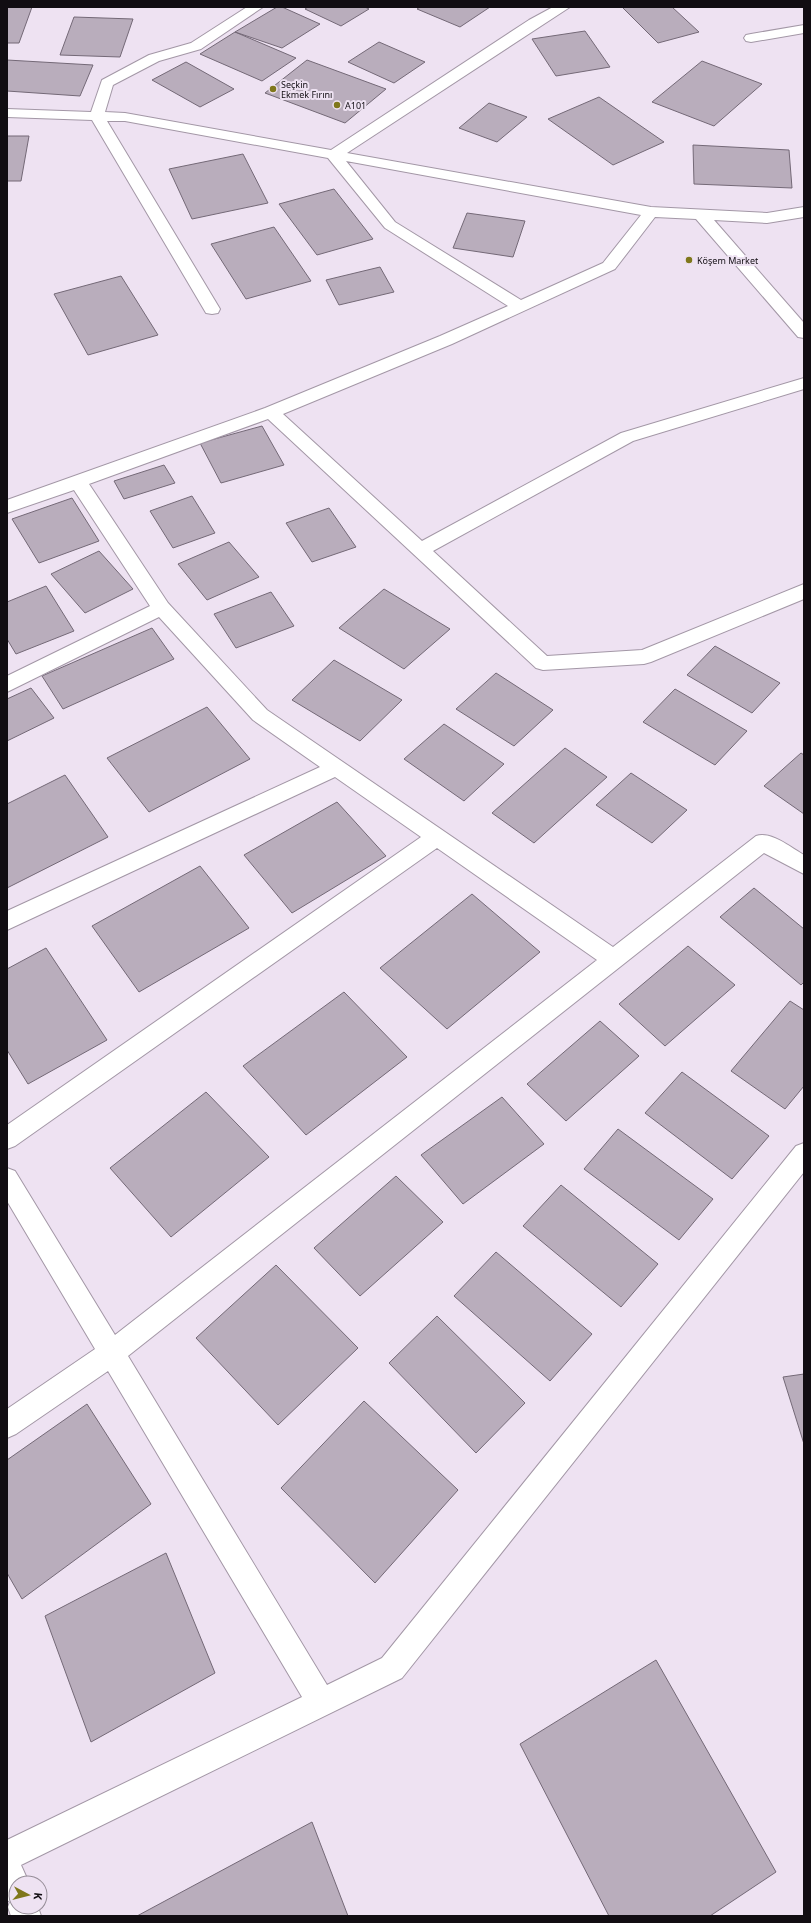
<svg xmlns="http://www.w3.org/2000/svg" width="811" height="1923" viewBox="0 0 811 1923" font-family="'Noto Sans',sans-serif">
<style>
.building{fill:#b9adbc;stroke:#746977}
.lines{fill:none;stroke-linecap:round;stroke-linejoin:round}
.minor-casing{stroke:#a397a6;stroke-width:2}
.minor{fill:#fff;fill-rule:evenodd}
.poi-dot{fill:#7f771b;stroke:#eee2f2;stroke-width:1.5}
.labels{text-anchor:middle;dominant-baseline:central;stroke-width:4;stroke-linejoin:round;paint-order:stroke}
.far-poi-label{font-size:9px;fill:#110d12;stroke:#eee2f2;text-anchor:start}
</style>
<rect width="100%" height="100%" fill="#eee2f2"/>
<path class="building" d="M7,7H32L19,43H7Z
M277,7H282L320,24L282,48L235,32Z
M308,7H365L369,9L341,26L305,9Z
M420,7H490L460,27L417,9Z
M622,7H672L699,32L658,43Z
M74,17L133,19L120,57L60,55Z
M585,31L610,67L556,76L532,39Z
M235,32L296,58L262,81L200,54Z
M379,42L425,62L394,83L348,62Z
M7,60L93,65L80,96L7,91Z
M307,60L386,89L345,123L265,93Z
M702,61L762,84L714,126L652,102Z
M186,62L234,89L200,107L152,80Z
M599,97L664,142L613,165L548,119Z
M489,103L527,117L497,142L459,128Z
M7,136H29L21,181H7Z
M693,145L789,150L792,188L694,184Z
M243,154L268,203L192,219L169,169Z
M334,189L373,239L317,255L279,204Z
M467,213L525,221L513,257L453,248Z
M274,227L311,281L246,299L211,244Z
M380,267L394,292L339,305L326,280Z
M121,276L158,335L88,355L54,294Z
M262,426L284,465L221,483L200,443Z
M164,465L175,483L124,499L114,481Z
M192,496L215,533L173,548L150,511Z
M72,498L99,541L39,563L12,519Z
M329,508L356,547L312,562L286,523Z
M229,542L259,577L207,600L178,564Z
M99,551L133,589L85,613L51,574Z
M46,586L74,631L16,654L7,639V602Z
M384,589L450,629L404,669L339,628Z
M271,592L294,626L236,648L214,614Z
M152,628L174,659L63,709L42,676Z
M715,646L780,683L752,713L687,675Z
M334,660L402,700L360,741L292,700Z
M496,673L553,710L514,746L456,709Z
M31,688L54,718L7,741V699Z
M675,689L747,731L715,765L643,722Z
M207,707L250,759L149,812L107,758Z
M444,724L504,764L464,801L404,759Z
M565,748L607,777L534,843L492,813Z
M801,753L804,755V814L764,786Z
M631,773L687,810L652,843L596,805Z
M65,775L108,837L7,888V804Z
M337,802L386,856L292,913L244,855Z
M200,866L249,928L139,992L92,926Z
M754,888L804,929V982L801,985L720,917Z
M472,894L540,952L447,1029L380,968Z
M688,946L735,985L665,1046L619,1004Z
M46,948L107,1040L28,1084L7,1050V969Z
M344,992L407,1057L306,1135L243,1066Z
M790,1001L804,1010V1086L785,1109L731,1071Z
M600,1021L639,1056L566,1121L527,1084Z
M682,1072L769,1136L732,1179L645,1113Z
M206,1092L269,1157L171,1237L110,1168Z
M502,1097L544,1144L463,1204L421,1155Z
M618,1129L713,1199L679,1240L584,1169Z
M396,1176L443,1222L360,1296L314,1248Z
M561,1185L658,1264L621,1307L523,1226Z
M496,1252L592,1334L550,1381L454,1296Z
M276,1265L358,1348L278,1425L196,1338Z
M437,1316L525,1403L476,1453L389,1363Z
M804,1374V1444L783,1377Z
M364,1401L458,1490L375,1583L281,1488Z
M87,1404L151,1504L22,1599L7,1573V1460Z
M166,1553L215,1673L91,1742L45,1616Z
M656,1660L776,1872L710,1916H609L520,1744Z
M312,1822L348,1916H137Z"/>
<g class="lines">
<defs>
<path id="minor" d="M247,7H263L201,49L159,61L113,85L105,112L125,113L331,150L529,20L553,7H570L347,153L651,207L767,213L804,207V217L767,223L714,220L804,323V338L798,337L696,219L655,217L615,269L452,344L283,414L422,541L621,433L804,378V389L633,441L433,551L547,656L642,650L804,584V599L651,662L644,664L543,670L536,668L268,419L89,484L168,603L267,710L613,947L756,836C771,831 790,847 804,855V874L764,853L128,1356L327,1685L382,1658L796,1146L804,1143V1172L402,1678L21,1865L29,1883H16V1907H38L41,1916H11L8,1907L10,1902L7,1900V1840L302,1697L108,1371L16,1434L7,1438V1409L95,1349L7,1201V1168L15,1171L115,1335L597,960L437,848L15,1146L7,1149V1125L421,837L335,777L7,930V911L320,767L253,720L159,617L7,692V676L150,606L74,490L7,513V500L265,408L440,336L508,306L385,228L328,158L125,121H107L220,309L218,313L212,314L206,313L92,120L7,117V109L91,112L102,80L149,55L191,43ZM346,161L641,215L603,263L521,300L395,222Z
M804,25V33L751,42L746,41L744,38L746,35L751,34Z"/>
</defs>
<use href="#minor" class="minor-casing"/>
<use href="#minor" class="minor"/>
</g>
<g class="poi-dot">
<circle cx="273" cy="89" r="4"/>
<circle cx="337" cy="105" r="4"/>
<circle cx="689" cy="260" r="4"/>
</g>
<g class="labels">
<g class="far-poi-label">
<text x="281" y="84">Seçkin<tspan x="281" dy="10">Ekmek Fırını</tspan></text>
<text x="345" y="105">A101</text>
<text x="697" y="260">Köşem Market</text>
</g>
</g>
<rect width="811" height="1923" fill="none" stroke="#110d12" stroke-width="16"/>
<g transform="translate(28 1895) rotate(97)"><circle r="19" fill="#eee2f2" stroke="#968d98"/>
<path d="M0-3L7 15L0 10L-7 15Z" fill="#7f771b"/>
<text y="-6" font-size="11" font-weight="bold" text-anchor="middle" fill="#110d12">K</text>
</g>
</svg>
